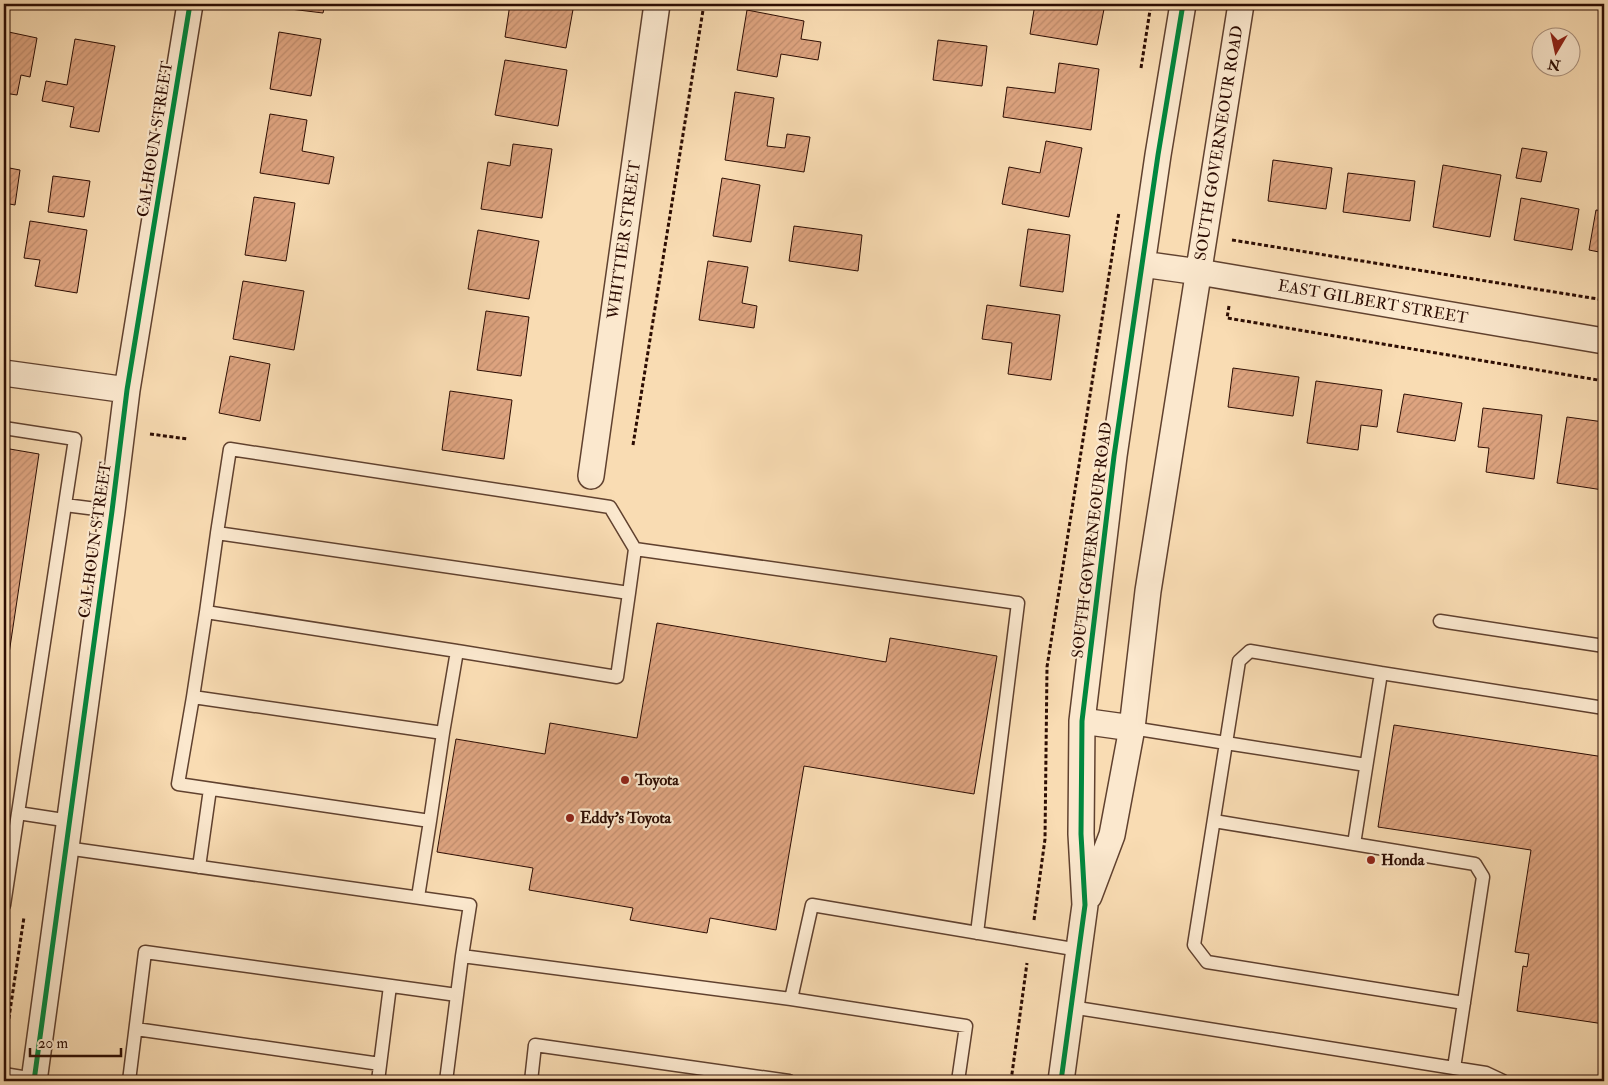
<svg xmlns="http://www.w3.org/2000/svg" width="1608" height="1085" viewBox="0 0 1608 1085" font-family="'IM FELL Double Pica',serif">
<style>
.building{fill:url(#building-hatch);stroke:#2d0d03}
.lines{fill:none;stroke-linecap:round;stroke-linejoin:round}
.service-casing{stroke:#60412f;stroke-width:15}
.minor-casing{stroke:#60412f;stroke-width:28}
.path{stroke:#2d0d03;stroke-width:3;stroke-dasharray:4 2.5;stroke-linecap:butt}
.service{stroke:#fbe8ce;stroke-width:12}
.minor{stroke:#fbe8ce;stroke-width:25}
.cycleway-casing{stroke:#fbe8ce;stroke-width:8}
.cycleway{stroke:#00873e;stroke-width:5}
.poi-dot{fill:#8f2418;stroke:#fbe8ce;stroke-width:2}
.labels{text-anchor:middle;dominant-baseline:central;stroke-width:4.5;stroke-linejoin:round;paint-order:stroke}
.street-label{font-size:16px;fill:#2d0d03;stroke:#fbe8ce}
.poi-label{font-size:16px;font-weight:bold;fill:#2d0d03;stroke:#fbe8ce;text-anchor:start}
</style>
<defs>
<pattern id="building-hatch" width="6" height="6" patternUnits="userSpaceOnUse" patternTransform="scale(1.25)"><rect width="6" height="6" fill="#dea480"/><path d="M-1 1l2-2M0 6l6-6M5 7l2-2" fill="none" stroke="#bf8c6d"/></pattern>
</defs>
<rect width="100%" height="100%" fill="#f9dcb3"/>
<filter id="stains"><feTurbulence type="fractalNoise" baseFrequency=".004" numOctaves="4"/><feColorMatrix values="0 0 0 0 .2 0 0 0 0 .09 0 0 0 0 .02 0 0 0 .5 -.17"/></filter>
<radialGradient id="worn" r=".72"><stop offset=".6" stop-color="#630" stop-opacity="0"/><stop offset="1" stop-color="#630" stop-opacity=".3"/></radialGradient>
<path class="building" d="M282,4H325L323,13L282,8Z
M510,4H574L566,48L505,37Z
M1035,4H1105L1097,45L1030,34Z
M747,10L804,21L801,39L821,42L818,60L781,54L777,77L737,70Z
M4,31L37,38L30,77L21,75L17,95L4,93Z
M279,32L321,39L311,96L270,89Z
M75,39L115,46L99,132L70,127L74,107L42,101L46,81L67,85Z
M938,40L987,46L982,86L933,80Z
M505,60L567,70L558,126L495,115Z
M1059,63L1099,69L1091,130L1003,117L1007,87L1055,93Z
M735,92L774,98L767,146L785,148L787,134L810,137L804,172L725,160Z
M270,114L307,120L302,151L334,157L329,184L260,173Z
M1046,141L1082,148L1069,217L1002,204L1009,167L1040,173Z
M513,144L552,149L542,218L481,209L488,162L510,166Z
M1522,148L1547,152L1541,182L1516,178Z
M1273,160L1332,168L1326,209L1268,201Z
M1443,165L1501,175L1490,237L1433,227Z
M4,167L20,170L15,205L4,203Z
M1348,173L1415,181L1410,221L1343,212Z
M53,176L90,181L84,217L48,212Z
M722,178L760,185L751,242L713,236Z
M254,197L295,203L286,261L245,255Z
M1521,198L1579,209L1572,250L1514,240Z
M1596,210L1604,211V253L1589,250Z
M30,221L87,230L77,293L35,286L40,260L24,258Z
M794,226L862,235L858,271L789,261Z
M1028,229L1070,235L1063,292L1020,286Z
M478,230L539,241L529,299L468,289Z
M708,261L748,267L742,303L757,306L754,328L699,320Z
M243,281L304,291L294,350L233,339Z
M987,305L1060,315L1051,380L1008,374L1012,343L982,339Z
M486,311L529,317L521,376L477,370Z
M230,356L270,364L260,421L219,413Z
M1233,368L1299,377L1293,416L1228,407Z
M1316,381L1382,390L1377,427L1361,425L1358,450L1307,443Z
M450,391L512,400L504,459L442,450Z
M1404,394L1462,403L1455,441L1397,432Z
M1483,408L1542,415L1534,479L1486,472L1489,448L1478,447Z
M1567,417L1604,422L1603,490L1557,483Z
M4,448L39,454L4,687Z
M657,623L886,662L890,638L997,656L974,794L804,766L776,930L710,918L707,933L630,920L633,908L529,890L533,868L437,852L456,739L545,754L550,723L637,738Z
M1394,725L1604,757V1024L1517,1011L1523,966L1527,967L1529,954L1515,952L1531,850L1378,827Z"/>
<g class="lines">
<defs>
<path id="service" d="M4,428L75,439L4,905
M65,505L112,511
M217,533L230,449L610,507L635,549
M1440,621L1604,646
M457,651L617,677L629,593
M1381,673L1604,708
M193,697L206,612
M1366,765L1226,743L1194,945L1207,962L1464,1003
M18,813L70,821
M430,821L443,733
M1214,821L1354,844
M66,848L470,905L462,956
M199,867L210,789
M418,897L430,821L178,784L193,697L443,733L457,651L206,612L217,533L629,593L635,549L1018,603L977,933
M791,999L966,1026L958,1081
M1071,1007L1454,1068L1483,877L1475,864L1354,844L1381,673L1250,651L1239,661L1226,743L1132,728
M136,1029L380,1064
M1454,1068L1486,1073L1503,1081
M4,1074L34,1079
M129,1081L145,952L457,995
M378,1081L390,986
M446,1081L462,956L791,999L812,905L1079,950
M531,1081L535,1045L789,1081"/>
<path id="minor" d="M1142,264L1199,272L1604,341
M4,373L127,390
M591,476L657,4
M1082,721L1132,728
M1089,896L1112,835L1132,728L1148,591L1241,4
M34,1081L112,511L127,390L190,4
M1061,1081L1085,905L1081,834L1082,721L1114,456L1158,155L1183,4"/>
</defs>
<use href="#service" class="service-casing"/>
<use href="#minor" class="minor-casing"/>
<path class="path" d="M1141,68L1151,4
M1232,240L1604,300
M1229,306L1227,318L1604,381
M150,434L188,439
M633,445L704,4
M1034,920L1045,839L1047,667L1119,212
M4,1051L24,917
M1011,1081L1027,963"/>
<use href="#service" class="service"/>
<use href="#minor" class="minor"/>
<defs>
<path id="cycleway" d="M34,1081L112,511L127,390L190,4
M1061,1081L1085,905L1081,834L1082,721L1114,456L1158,155L1183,4"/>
</defs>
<use href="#cycleway" class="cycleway-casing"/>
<use href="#cycleway" class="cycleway"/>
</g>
<g class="poi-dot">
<circle cx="625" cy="780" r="5"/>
<circle cx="570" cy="818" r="5"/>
<circle cx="1371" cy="860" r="5"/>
</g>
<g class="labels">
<g class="street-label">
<text transform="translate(155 139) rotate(-81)">CALHOUN STREET</text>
<text transform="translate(1219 143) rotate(-81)">SOUTH GOVERNEOUR ROAD</text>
<text transform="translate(624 240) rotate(-82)">WHITTIER STREET</text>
<text transform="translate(1373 302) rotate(10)">EAST GILBERT STREET</text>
<text transform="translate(95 540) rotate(-82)">CALHOUN STREET</text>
<text transform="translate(1092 540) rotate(-83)">SOUTH GOVERNEOUR ROAD</text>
</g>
<g class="poi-label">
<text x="635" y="780">Toyota</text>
<text x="580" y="818">Eddy's Toyota</text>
<text x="1381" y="860">Honda</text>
</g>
</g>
<rect width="1608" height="1085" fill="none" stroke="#f9dcb3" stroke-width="20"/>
<rect x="5" y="5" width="1598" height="1075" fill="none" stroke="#2d0d03" stroke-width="2.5"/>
<rect x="10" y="10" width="1588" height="1065" fill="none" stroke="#2d0d03"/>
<g transform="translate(1556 52) rotate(189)"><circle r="24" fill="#fbe8ce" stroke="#a9907d"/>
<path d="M0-4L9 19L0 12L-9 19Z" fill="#8f2418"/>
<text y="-8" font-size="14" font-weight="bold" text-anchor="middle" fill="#2d0d03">N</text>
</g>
<path d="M30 1048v8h91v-8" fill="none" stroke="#2d0d03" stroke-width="2.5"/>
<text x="38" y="1048" font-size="15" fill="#2d0d03" stroke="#fbe8ce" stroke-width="4" paint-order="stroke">20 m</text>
<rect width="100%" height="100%" filter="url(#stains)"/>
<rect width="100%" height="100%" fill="url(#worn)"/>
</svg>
